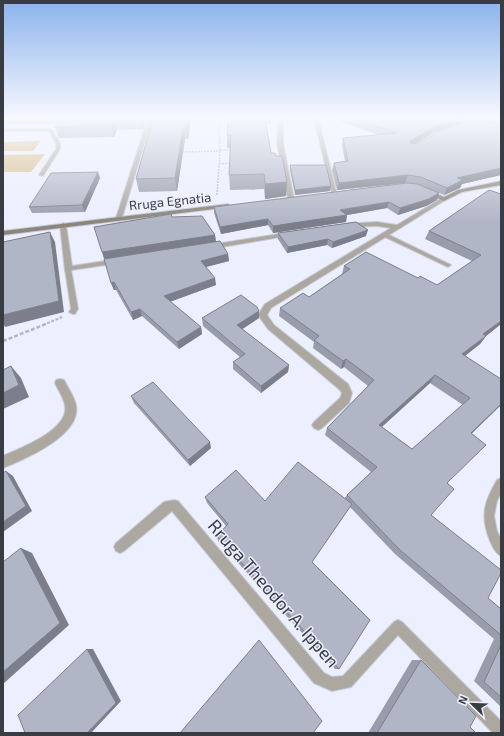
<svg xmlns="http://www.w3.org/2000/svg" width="504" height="736" viewBox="0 0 504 736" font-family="'Exo 2',sans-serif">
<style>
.green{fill:#d8b77e}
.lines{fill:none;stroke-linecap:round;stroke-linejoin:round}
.lane-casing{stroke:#c7cbd9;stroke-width:2}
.street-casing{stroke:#c7cbd9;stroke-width:2}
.secondary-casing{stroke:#c7cbd9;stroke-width:2}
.path-far2{stroke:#b3b6c3;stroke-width:1.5;stroke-dasharray:2 1;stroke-linecap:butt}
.path-far1{stroke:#b3b6c3;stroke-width:2;stroke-dasharray:3 1.5;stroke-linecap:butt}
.path{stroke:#b3b6c3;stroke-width:2.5;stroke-dasharray:4 2;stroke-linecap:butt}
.lane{fill:#aca8a0;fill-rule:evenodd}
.street{fill:#aca8a0;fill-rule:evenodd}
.secondary{fill:#8b857a;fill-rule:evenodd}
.wall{fill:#989dab;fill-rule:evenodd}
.shaded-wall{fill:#7c7f8b}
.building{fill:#b1b6c7;stroke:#7c7f8b;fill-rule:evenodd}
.labels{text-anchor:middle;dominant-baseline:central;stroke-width:3;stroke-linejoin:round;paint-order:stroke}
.far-street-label{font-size:13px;fill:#393c43;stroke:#ebeffe}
.near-street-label{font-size:18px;fill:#393c43;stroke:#ebeffe}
</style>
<rect width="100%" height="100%" fill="#ebeffe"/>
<path class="green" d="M7,118H70L66,124H3V122Z
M41,141L33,151H3V142Z
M45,154L31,172H3V155Z"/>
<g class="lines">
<defs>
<path id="lane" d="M3,129H51L60,143V149L43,176L39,175L56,149V143L49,131H3Z
M383,234H387L451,265L448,267L446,266L383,236Z
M68,267L71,269L78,309L75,314H73L69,312L71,309L65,269Z
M501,478V493L497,501L494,516L497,531L501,539V556C495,553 493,547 490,541C480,516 484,502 497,480Z
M174,500L178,501L324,673L332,677L343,676L394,622L398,620L402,622L501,721V733H493L398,635L351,687L332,691L314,683L172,511L124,551L120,553L116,551L114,547L116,543L164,502Z"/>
<path id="street" d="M148,118H152L122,218L117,219L116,218Z
M279,118H283V143L294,199L291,201L288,199L277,143Z
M314,118H318L337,195L332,194Z
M442,198L447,199L271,308L267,315L274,325L348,384L352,393L349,403L322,428L318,430L314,428L312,425L314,422L340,398L342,393L340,390L268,329L258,315L265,304L391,228L377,226L346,227L344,226V224L377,222L397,225Z
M63,223L66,225L72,266L119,259L123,261L119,263L65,271L60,225Z
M291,232L295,234L293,235L210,249L206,247L210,245Z
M60,379L64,380C68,388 74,396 76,405C82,435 25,459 3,468V456C21,448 69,430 65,406C64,398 58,390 55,383L56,380Z"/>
<path id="secondary" d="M501,181V185L462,192L444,201L422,191L427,190L444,197L458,190Z
M228,204L231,206L230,207L3,235V231Z"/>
</defs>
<use href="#lane" class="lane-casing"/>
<use href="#street" class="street-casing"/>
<use href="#secondary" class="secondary-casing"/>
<path class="path-far2" d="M220,150H233
M180,152L220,151
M219,164L232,163
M217,195L220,151L219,118"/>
<path class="path-far1" d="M43,325L62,317"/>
<path class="path" d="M3,341L46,324"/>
<use href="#lane" class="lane"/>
<use href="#street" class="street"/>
<use href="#secondary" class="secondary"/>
</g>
<path class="wall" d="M61,118H146L143,129L117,130L114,137L59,138L55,127Z
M148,118H191L188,139H185L177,191L139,192L136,179L150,129Z
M228,118H270V124H266L271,153L276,156L287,182L286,196L265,199L264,189L230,190L229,175L230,148H227V135Z
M331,118H501V175L462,184L460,188L444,195L439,193L437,200L426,206L398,215L387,208L347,215L346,222L273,233L268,225L221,234L214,213V207L414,184L405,183L337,190L332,170L334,163L345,161L342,145L343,138L380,135ZM445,129L417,144H415L435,132Z
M290,165L331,186L330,191L295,195L290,170Z
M98,172L100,178L85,212L32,213L29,207Z
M501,194V324L486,336L480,344L465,356L501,405L472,433L431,515L488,598L501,609V707L474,681L494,639L395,554L350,507L312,562L339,669H335L218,541L217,536L226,526L207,503L205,497L265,501L344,499L347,495L371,472L325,435L327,428L368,386L344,367L341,369L313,348L314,342L279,316L280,308L309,297L342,274L344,266L418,278L437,285L472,261L425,239L429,231ZM430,383L463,405L412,449L382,427Z
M172,217L215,235L216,242L228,254L229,261L206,267L216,285L170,302L201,327L202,334L179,349L142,316L133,320L116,290H114L111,283Z
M278,233L366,236L332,248L327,245L287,253L278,239Z
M259,311V318L242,329L289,365L288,372L261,393L233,369V362L240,357L203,326L202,318Z
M131,396L211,448L190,466L134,403Z
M412,660H421L470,727L476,733H368Z"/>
<path class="shaded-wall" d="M141,118H146L143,129Z
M188,118H191L188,139L186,128Z
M460,118H471L470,122L435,132L408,148L410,141L438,125Z
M114,119L117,130L114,137L111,125Z
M183,128L185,139L177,191L175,178Z
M501,168V175L462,184L460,188L444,195L447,188L457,178Z
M98,172L100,178L85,212L82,205Z
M408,175L405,183L337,190L339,183Z
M287,182L286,196L265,199V184Z
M331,186L330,191L295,195V190Z
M439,193L437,200L426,206L398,215L400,208Z
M389,202L387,208L347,215L346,222L273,233V226L340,210Z
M268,219V225L221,234L220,227Z
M368,230L366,236L332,248L333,242Z
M50,232L55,242L64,312L5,327L3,323V315Z
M215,235L216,242L104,259L102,252Z
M328,239L327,245L287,253L288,247Z
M228,254L229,261L202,268L201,261Z
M215,278L216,285L166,303L164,296Z
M114,282L116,290H114L111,283Z
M140,309L142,316L133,320L131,312Z
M259,311V318L238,332L237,325Z
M501,321V324L486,336L480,344L457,362L462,354L483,334Z
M201,327L202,334L179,349L177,342Z
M346,359L344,367L341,369L343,361Z
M289,365L288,372L261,393V386Z
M11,366L21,378L29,397L3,409V393Z
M435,375L430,383L376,432L379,425Z
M501,404V405L465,440L471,433Z
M210,442L211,448L190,466L188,460Z
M6,471L13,476L32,511L3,532V522Z
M21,548L32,553L69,625L3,684V672Z
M87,649H93L121,701L91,733H87Z"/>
<path class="building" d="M61,118H119L114,119L111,125L55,127Z
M153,118H188L186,128H183L175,178L136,179Z
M228,118H265L271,153H275L276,156H282L287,182L265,184L264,174L229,175L231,135H227Z
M352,118H460L438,125L410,141V143L417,144L443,129L473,120L501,124V168L457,178L463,180L447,188L421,177L408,175L339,183L334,163L348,161L343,138L397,133Z
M290,165H326L331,186L295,190Z
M98,172L82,205L29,207L51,173Z
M407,183L417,184L439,193L429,199L400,208L389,202L340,210L347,215L273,226L268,219L220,227L214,207Z
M489,190L501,194V321L483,334L486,336L462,354L501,379V404L471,433L486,445L447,483L454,489L431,515L501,570V573L488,598L501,609V635L400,550L347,495L377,467L327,428L374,380L346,359L343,361L314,340L319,336L280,308L303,293L309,297L350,269L344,266L366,252L418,278L420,276L437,285L481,255L429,231ZM435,375L470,398L412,449L379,425Z
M171,214L172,217L202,216L215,235L102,252L94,227Z
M356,222L368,230L333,242L328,239L288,247L278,233Z
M50,232L59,301L3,315V242Z
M220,241L228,254L201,261L215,278L164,296L201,327L177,342L140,309L131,312L114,282L111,283L104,259Z
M241,295L257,307L259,311L237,325L289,365L261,386L233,362L245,354L202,318Z
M11,366L19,385L3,393V370Z
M153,382L210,442L188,460L131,396Z
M298,462L352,504L312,562L370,620L339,669L217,536L228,524L205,497L236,470L265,501Z
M6,471L26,506L3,522V473Z
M21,548L60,623L3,672V562Z
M259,640L322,721L313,733H180Z
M501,645V697L484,682Z
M87,649L116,703L87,733H25L18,715Z
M421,660L476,716L470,727L476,733H377Z"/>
<linearGradient id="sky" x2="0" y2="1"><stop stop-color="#8bb3ec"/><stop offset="0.53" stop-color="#f6f8ff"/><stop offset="1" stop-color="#f6f8ff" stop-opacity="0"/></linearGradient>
<rect width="504" height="222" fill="url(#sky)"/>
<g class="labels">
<g class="far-street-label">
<text transform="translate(170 201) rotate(-6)">Rruga Egnatia</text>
</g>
<g class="near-street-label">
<text transform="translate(274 593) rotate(49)">Rruga Theodor A. Ippen</text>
</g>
</g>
<rect width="504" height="736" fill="none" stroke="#393c43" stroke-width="8"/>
<g transform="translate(472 704) rotate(293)" stroke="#ebeffe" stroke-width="3" paint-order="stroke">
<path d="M0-3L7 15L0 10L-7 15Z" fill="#393c43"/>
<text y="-6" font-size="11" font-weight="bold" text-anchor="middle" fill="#393c43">N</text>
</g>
</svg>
